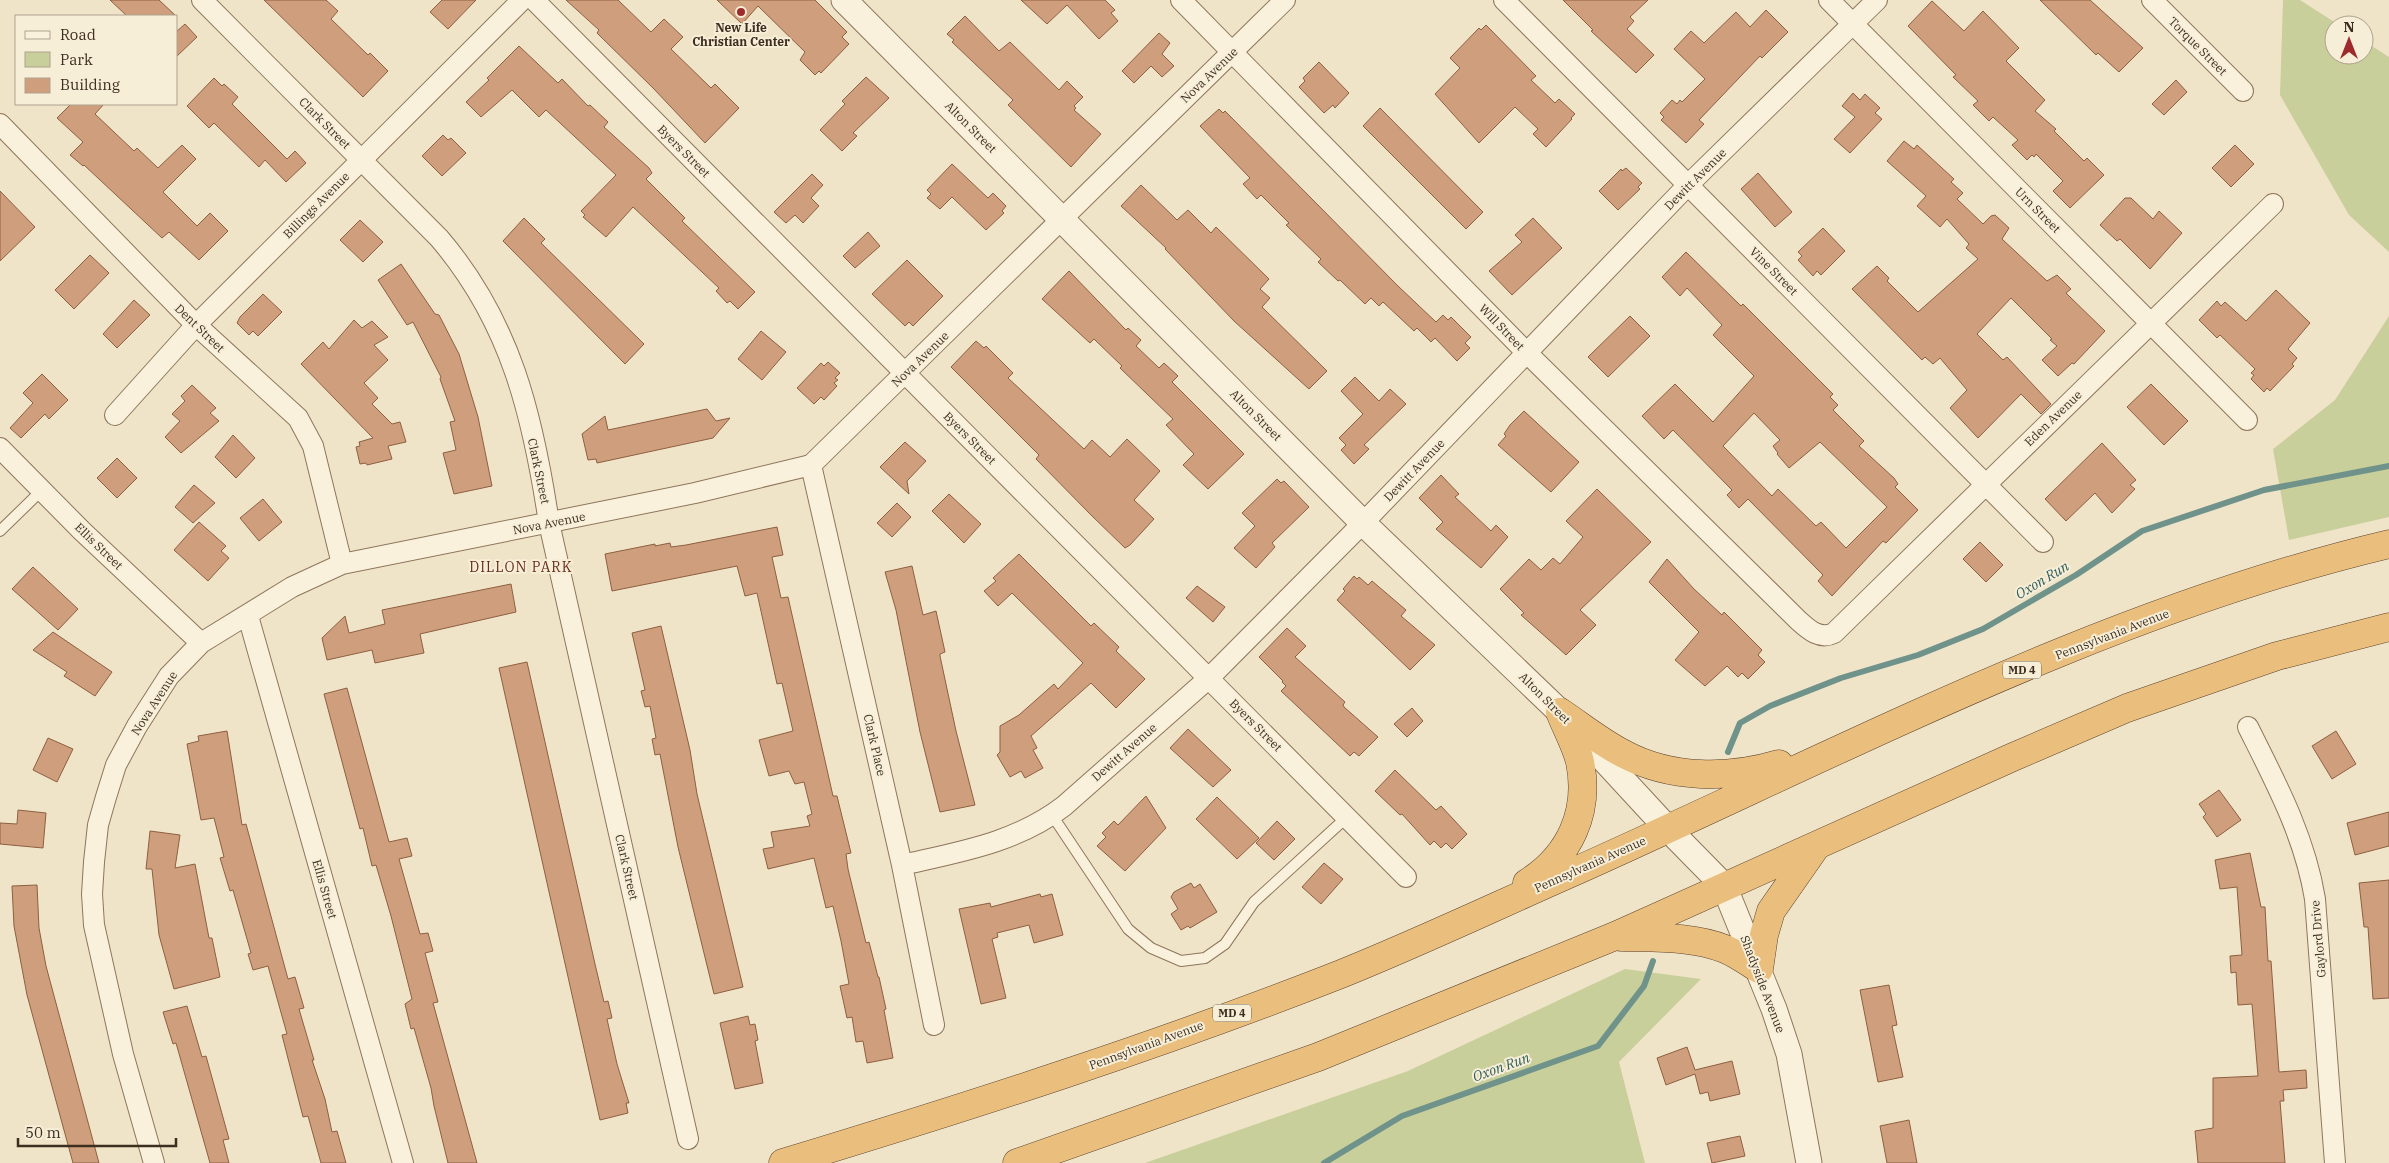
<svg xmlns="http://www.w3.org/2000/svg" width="2389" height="1163" viewBox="0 0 2389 1163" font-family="'IBM Plex Serif',serif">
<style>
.green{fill:#c9cf9b}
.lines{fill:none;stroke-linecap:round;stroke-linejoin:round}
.stream{stroke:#6f938a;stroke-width:6}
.building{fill:#cf9f7d;stroke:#8d5f41;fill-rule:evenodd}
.service-casing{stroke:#8d765c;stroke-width:12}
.minor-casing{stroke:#8d765c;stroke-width:22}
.tertiary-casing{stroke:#8d765c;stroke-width:27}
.trunk-casing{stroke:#5b4430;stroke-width:29}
.service{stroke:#faf1dc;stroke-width:10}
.minor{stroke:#faf1dc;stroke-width:20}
.tertiary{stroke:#faf1dc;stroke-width:25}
.trunk{stroke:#eabe7c;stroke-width:28}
.poi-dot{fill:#9e2a2b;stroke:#f7eed8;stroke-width:2}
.labels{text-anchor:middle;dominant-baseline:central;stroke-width:4;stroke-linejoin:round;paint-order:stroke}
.shield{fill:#f7eed8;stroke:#756857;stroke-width:1}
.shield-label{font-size:11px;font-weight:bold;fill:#3d2e20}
.poi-label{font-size:12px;font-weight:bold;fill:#3d2e20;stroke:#f7eed8}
.street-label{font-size:12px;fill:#3d2e20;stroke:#f7eed8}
.neighbourhood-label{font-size:14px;letter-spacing:1px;fill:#6b2e1e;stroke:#f7eed8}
.water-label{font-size:14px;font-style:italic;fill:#2f5d5a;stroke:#f7eed8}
</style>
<rect width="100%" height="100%" fill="#f0e4c8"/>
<path class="green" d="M2283,0H2300L2339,25H2334V55H2364V41L2389,57V252L2349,215L2280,95Z
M2389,316V517L2289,540L2273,449L2335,400Z
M1625,969L1701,979L1619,1062L1645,1163H1145L1408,1071Z"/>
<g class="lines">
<path class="stream" d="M1728,752L1740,723L1770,706L1841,678L1918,655L1983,629L2076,575L2142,531L2264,490L2389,466
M1324,1163L1402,1116L1598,1046L1644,986L1653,961"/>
</g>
<path class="building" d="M110,0H159L176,16H127Z
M264,0H326L338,11L331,19L368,55L370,53L388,71L363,97Z
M442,0H476L448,29L430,12Z
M566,0H618L651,32L664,19L683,37L671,49L711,88L715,84L739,108L705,143L653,88L597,33L599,30Z
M717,0H815L847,32L842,37L849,44L821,73L819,71L815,75L800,60L805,52L758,6L742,24Z
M1021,0H1105L1115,10L1111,13L1118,21L1099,39L1067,5L1047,24Z
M1563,0H1648L1630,17L1634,21L1627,29L1654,55L1636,73L1591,31L1593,30Z
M2040,0H2090L2143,48L2119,72L2098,53L2096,55Z
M1932,1L1964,31L1983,11L2019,48L2006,61L2045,100L2035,111L2056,129L2054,131L2084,161L2087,158L2104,175L2070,208L2053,191L2063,181L2036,154L2034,157L2032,155L2027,160L2012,145L2018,140L1993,117L1989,121L1973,105L1978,101L1953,77L1956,75L1908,26Z
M1766,10L1788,32L1762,58L1760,56L1699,120L1704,124L1686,143L1661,120L1664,117L1660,113L1672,100L1677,104L1680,100L1682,102L1705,79L1674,49L1691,31L1704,43L1736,12L1750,27Z
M965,16L999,51L1010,42L1059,90L1067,81L1083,97L1074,106L1076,108L1074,110L1101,134L1071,167L1008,105L1013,100L952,42L954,40L947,34Z
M185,24L197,37L176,57V32Z
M1486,25L1536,76L1531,80L1555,103L1559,99L1575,114L1571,118L1572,119L1546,147L1533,134L1538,129L1515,107L1479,143L1435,94L1460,68L1450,58L1479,28L1481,30Z
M1159,33L1170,43L1162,54L1174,66L1162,77L1151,66L1134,83L1122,71Z
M519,46L558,83L562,79L588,106L590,105L608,122L604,127L649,168L652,173L646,179L685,218L682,221L755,292L738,309L730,301L727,303L716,291L719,288L633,207L606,237L583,217L585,215L581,211L616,175L546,110L539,117L512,90L481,117L466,102L489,80L487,78Z
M1319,62L1349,93L1335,108L1333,105L1324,113L1299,87L1305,81L1303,78Z
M866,77L889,98L853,133L857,136L842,151L820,130L845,104L842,101Z
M214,78L222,86L224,84L238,97L232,104L287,159L295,151L306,163L286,182L265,160L259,167L214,123L209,128L187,106Z
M2176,80L2187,92L2164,115L2152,104Z
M1853,93L1860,100L1865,94L1880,108L1875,113L1882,119L1850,153L1834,139L1855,117L1842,106Z
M71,104H104L95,114L134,151L137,148L158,168L182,145L196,159L163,192L197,226L210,213L228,231L199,260L169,232L162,238L84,165L83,166L70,155L83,142L57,118Z
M1380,108L1483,212L1466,229L1363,126Z
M1219,109L1223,113L1225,111L1398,286L1436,322L1443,315L1448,320L1451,317L1471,337L1465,343L1470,348L1457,361L1435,338L1431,342L1417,328L1414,331L1383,302L1379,306L1371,298L1365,304L1340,280L1338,281L1318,262L1321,259L1286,225L1289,223L1261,195L1257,199L1243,184L1250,178L1200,126Z
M443,135L448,140L451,138L466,153L442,176L422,156Z
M1904,141L1914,149L1917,145L1954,179L1951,182L1963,193L1957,199L1983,224L1991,216L1995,215L2009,228L2002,239L2047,281L2057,275L2071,289L2066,293L2069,296L2105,331L2074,364L2072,363L2058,376L2042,360L2057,346L2050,340L2052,339L2011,298L1977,334L2003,360L2007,357L2051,404L2041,414L2021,394L1978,438L1950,408L1967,390L1940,358L1933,364L1925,357L1922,360L1852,289L1877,266L1889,278L1887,281L1918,312L1978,259L1966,248L1969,244L1947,219L1940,227L1917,206L1926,196L1887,161Z
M2235,145L2254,164L2231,187L2212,168Z
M952,164L988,198L993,193L1006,206L1002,211L1004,213L986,230L952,197L940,209L927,198L931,194L927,190Z
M1626,168L1642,183L1638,187L1640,189L1618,210L1599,191L1621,169L1622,171Z
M1758,173L1792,212L1775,227L1741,189Z
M812,174L823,185L811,198L819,206L803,223L795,215L786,223L774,212Z
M1141,185L1177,220L1188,210L1211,233L1216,227L1269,279L1260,289L1270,298L1262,307L1327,371L1309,389L1234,321L1165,249L1166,248L1121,206Z
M0,191L35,227L0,261Z
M2125,198H2131L2153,219L2159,211L2182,233L2150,269L2120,239L2117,241L2100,225Z
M524,218L545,239L541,243L644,344L625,364L503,241Z
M1533,218L1562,248L1512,295L1489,271L1522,242L1515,235Z
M360,220L383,242L363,262L340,240Z
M1823,228L1845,251L1821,275L1817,271L1813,276L1798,260L1802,256L1798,252Z
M868,232L880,246L855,268L843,256Z
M1686,252L1741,306L1743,304L1833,394L1830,397L1838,405L1833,410L1864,441L1859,446L1894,478L1898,484L1895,487L1918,510L1886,543L1883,541L1832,596L1818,581L1823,575L1748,499L1739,508L1727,495L1732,490L1673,430L1664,439L1642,416L1675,384L1713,422L1754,376L1713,335L1722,325L1687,288L1680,296L1662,277ZM1754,413L1780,440L1773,446L1778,453L1777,454L1789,468L1820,442L1887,507L1846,548L1821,522L1816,526L1778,489L1772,496L1723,446Z
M90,255L109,273L74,309L55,290Z
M907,260L943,296L913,326L909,322L905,326L872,294Z
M401,264L435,314L439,315L459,354L478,417L492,486L454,494L443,453L456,450L450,422L455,421L440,379L441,377L413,322L407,325L378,280Z
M1069,271L1126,330L1128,328L1141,340L1136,346L1159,368L1164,363L1178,376L1172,382L1244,454L1208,489L1183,465L1194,454L1166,425L1173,419L1120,368L1122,366L1094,339L1090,343L1042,299Z
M2276,290L2310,323L2288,349L2297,358L2292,364L2294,366L2270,391L2267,388L2264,392L2251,379L2254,375L2251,373L2255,369L2220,335L2217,338L2199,320L2217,301L2221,306L2225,302L2246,321Z
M263,294L282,312L258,336L253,331L249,335L237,323L240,317Z
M134,300L150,315L117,348L103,334Z
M1630,316L1650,336L1608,377L1588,357Z
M354,320L362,328L372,321L388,337L374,345L388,360L364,383L378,398L372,404L392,424L400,422L406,442L388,446L392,459L367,465L366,463L360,464L356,447L360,446L359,442L373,438L301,364L323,342L329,349Z
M761,331L786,352L762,380L738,359Z
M976,341L984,348L986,346L1013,373L1008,378L1084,449L1092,440L1110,457L1127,439L1160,471L1134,500L1154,519L1130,545L1125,548L1091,515L1036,459L1039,455L951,367Z
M828,362L840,373L835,378L838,380L834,383L837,386L824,400L821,397L814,404L797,388L821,363L824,366Z
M42,374L68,400L49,419L45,414L21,438L10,428L33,403L23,393Z
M1355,377L1379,401L1390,389L1406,404L1364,445L1369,449L1354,464L1341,450L1346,445L1339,438L1363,414L1341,391Z
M2151,384L2188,421L2164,445L2127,407Z
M192,385L216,408L210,413L219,421L181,453L165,437L180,421L172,414L185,401L181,396Z
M707,409L716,421L730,418L713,438L597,463L596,459L588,460L582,434L605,416L608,430Z
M1524,411L1579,462L1551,492L1498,445L1506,436L1504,434L1510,425Z
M233,435L255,458L236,478L215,457Z
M905,442L926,461L907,481L909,494L880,467Z
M2102,443L2136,480L2130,485L2135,489L2112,513L2095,493L2066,521L2045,499Z
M117,458L137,478L117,498L97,478Z
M1441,475L1459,494L1455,497L1491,531L1496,525L1508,537L1481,568L1436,529L1443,522L1419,498Z
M1277,479L1281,483L1284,481L1309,507L1272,543L1275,547L1256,568L1234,548L1255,526L1242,513Z
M194,485L215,503L193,523L175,507Z
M1597,489L1651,542L1580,610L1596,625L1566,655L1521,615L1524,613L1500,589L1529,559L1541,570L1553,558L1560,564L1583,537L1566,521Z
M949,494L981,524L964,543L932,511Z
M263,499L282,522L259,541L240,518Z
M897,503L911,517L892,537L877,523Z
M199,522L226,546L221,551L229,558L208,581L174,550Z
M777,527L783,555L772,557L781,598L788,597L833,796H837L851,853L846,854L848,869L866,943L869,942L878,977H879L886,1009L884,1010L893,1058L867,1063L863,1041L856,1042L852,1017L847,1018L840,986L849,984L841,941L833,906L826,908L814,858L768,869L763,849L774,847L771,832L810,826L807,816L812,814L804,782L795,784L789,771L769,776L759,740L793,731L782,683L777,684L757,593L745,596L737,566L612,591L605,554L655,544V546L670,543L671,547L686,545Z
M1980,542L2003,565L1986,582L1963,559Z
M1019,554L1091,626L1094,623L1119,647L1116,651L1145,679L1116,708L1091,683L1031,736L1037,748L1033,750L1043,768L1025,778L1021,771L1010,777L997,755L1000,752V726L1019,715L1054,684L1058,689L1083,663L1012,593L998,606L984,591L996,581L993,578Z
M1667,559L1694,589L1722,615L1724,612L1762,650L1758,655L1765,662L1748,679L1742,673L1738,677L1727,666L1705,686L1675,660L1699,632L1649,582Z
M912,566L923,615L936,611L945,652L940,654V656L956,731L975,805L940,812L920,732L896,610L885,572Z
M33,567L78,609L58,630L12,589Z
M1354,576L1357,579L1359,577L1368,585L1372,581L1406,610L1401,616L1435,645L1410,670L1337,600L1345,591L1343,589Z
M511,584L516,612L420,634L424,653L375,663L372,650L327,660L322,638L345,616L349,633L385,624L382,610Z
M1197,586L1225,607L1213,622L1186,598Z
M661,626L690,750L697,794L743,987L714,994L678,847L660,754L655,755L652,739L656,738L650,706L645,707L641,691L645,690L632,633Z
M1287,628L1306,646L1295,657L1345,702L1343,705L1344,707L1378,737L1359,756L1354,752L1350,756L1281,691L1286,686L1282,682L1283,681L1259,657Z
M53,632L112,672L95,696L64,676L67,672L33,650Z
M527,662L595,964L604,1002L608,1001L612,1018L607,1019L617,1064L629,1103H626L628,1113L600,1120L499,668Z
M347,688L389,842L407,838L412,856L399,859L420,934L428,933L433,951L425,953L438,1002L433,1003L477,1163H448L434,1106L431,1088L414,1028L411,1029L405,1004L412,999L391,916L376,865L372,866L363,828L360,829L324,694Z
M1412,708L1423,721L1407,737L1394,724Z
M1188,729L1231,770L1213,787L1170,748Z
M227,731L242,825L246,824L288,979L295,977L304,1008L299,1009L314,1060H312L325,1099L332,1132L337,1131L346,1163H321L308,1116L303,1117L282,1035L287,1034L268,966L253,970L248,954L251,953L233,890L230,891L220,858L224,857L214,818L201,820L187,744L199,741L198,736Z
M2336,731L2356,764L2332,779L2312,746Z
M48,738L73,749L57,782L33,770Z
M1395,770L1436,810L1441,806L1467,834L1452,849L1446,843L1441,848L1434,841L1430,845L1402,814L1400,815L1375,791Z
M2219,790L2241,820L2217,837L2203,817L2206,814L2199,804Z
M1146,796L1166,828L1125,871L1097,846L1106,837L1102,833L1114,821L1118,825Z
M1217,797L1259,838L1237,859L1196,819Z
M18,810L46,813L43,848L0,844V823L17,824Z
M2389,812V846L2355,855L2347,823Z
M1277,821L1295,839L1274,860L1256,843Z
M150,831L180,835L175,868L195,864L209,938H212L220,977L174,989L159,935L152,869H146Z
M2250,853L2261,907H2265L2268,961H2271L2279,1072L2306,1070L2307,1088L2283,1090L2284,1101H2280L2285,1163H2198L2195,1131L2213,1128V1078L2258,1076L2252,1004L2238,1005L2236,972L2231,973L2230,956L2242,955L2237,887L2220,889L2215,860Z
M1324,863L1343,879L1321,904L1302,887Z
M2389,880V998L2373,999L2368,927H2364L2359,883Z
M1191,883L1194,888L1200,884L1217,912L1190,928L1188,926L1181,930L1171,914L1178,909L1171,897L1174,892Z
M37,885L39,928L46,966L99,1163H73L27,995L14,926L12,886Z
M1040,894L1041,897L1052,894L1063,935L1034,943L1029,925L997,933L998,937L992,939L1006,998L981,1004L959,909L990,903L991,907Z
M1889,985L1897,1025L1892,1026L1903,1077L1878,1082L1860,990Z
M187,1006L202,1057L206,1056L229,1139L223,1140L229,1163H210L176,1043L173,1044L163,1012Z
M748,1016L750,1025L755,1024L758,1040L755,1041L763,1083L735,1089L720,1023Z
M1687,1047L1695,1070L1732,1061L1740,1094L1710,1101L1708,1092L1700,1094L1695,1074L1666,1085L1657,1058Z
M1909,1120L1917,1163H1887L1880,1126Z
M1740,1136L1745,1156L1712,1163L1707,1143Z"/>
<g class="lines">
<defs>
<path id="service" d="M0,531L42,490
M1052,815L1128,929L1151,948L1181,961L1205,958L1225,944L1254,902L1347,817"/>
<path id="minor" d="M202,0L439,238C511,322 533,416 549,523L688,1139
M534,0L1406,877
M1181,0L1527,353L1799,621C1809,630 1820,640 1834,633L2273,204
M1504,0L2043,542
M1829,0L2247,420
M2152,0L2243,91
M0,124L196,325L298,418L313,446L342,564
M115,415L196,325L522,0
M0,448L82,531L201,643
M811,465L902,865L934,1025
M248,616L403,1163
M2248,727C2276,783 2305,837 2315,899L2335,1163
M902,865C959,852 1016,843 1064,806L1209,678L1363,523L1688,185L1877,0
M154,1163L123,1054L94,925L92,894L94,862L98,825L106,797L116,765L137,726L169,676L201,643L292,587L342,564L695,493L811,465L1285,0"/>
<path id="tertiary" d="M844,0L1363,523L1560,712L1668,829L1724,886L1774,1009L1789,1054L1809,1163"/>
<path id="trunk" d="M1560,712C1581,726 1602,743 1624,754C1671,779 1729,779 1779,764
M1527,883C1570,856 1590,812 1580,762C1576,745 1566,728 1560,712
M1621,937C1656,938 1692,936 1725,949C1737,954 1748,962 1759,969L1764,935L1771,911L1815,848
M783,1163C971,1106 1158,1046 1341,974C1418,943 1494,907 1571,873C1838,754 2102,612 2389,544
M1017,1163L1318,1057L1615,936L2013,757L2127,708L2277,656L2389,627"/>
</defs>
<use href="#service" class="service-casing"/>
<use href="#minor" class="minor-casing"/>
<use href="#tertiary" class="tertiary-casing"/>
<use href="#trunk" class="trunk-casing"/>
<use href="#service" class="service"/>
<use href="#minor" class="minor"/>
<use href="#tertiary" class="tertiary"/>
<use href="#trunk" class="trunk"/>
</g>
<circle class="poi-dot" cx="741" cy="12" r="5"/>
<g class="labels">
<g class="shield">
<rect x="2003" y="661.5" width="38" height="17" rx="4"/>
<rect x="1213" y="1004.5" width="38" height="17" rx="4"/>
</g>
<g class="shield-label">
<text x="2022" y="670">MD 4</text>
<text x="1232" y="1013">MD 4</text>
</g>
<g class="poi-label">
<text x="741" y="27">New Life<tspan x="741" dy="14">Christian Center</tspan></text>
</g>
<g class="street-label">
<text transform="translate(2198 46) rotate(45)">Torque Street</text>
<text transform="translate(1209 75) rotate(-44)">Nova Avenue</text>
<text transform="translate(325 123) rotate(45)">Clark Street</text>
<text transform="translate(971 127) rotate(45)">Alton Street</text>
<text transform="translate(684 151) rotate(45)">Byers Street</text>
<text transform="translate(1695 179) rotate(-45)">Dewitt Avenue</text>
<text transform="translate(316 205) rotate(-45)">Billings Avenue</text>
<text transform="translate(2038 210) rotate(45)">Urn Street</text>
<text transform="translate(1774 271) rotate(45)">Vine Street</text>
<text transform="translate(1502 327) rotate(46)">Will Street</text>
<text transform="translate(200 328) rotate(44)">Dent Street</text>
<text transform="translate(920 359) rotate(-44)">Nova Avenue</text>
<text transform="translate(1256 415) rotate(45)">Alton Street</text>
<text transform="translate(2053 418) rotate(-44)">Eden Avenue</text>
<text transform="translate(970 438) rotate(45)">Byers Street</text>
<text transform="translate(1414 470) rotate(-46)">Dewitt Avenue</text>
<text transform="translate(539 471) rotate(78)">Clark Street</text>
<text transform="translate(549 523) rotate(-11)">Nova Avenue</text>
<text transform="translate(99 546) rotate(44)">Ellis Street</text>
<text transform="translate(2112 634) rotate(-21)">Pennsylvania Avenue</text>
<text transform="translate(1545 698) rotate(45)">Alton Street</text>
<text transform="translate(154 703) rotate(-57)">Nova Avenue</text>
<text transform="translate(1256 725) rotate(45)">Byers Street</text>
<text transform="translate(875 745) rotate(77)">Clark Place</text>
<text transform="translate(1124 752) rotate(-41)">Dewitt Avenue</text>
<text transform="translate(1590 864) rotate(-24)">Pennsylvania Avenue</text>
<text transform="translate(627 867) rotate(77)">Clark Street</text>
<text transform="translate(325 889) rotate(74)">Ellis Street</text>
<text transform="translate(2318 939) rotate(-95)">Gaylord Drive</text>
<text transform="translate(1763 984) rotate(69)">Shadyside Avenue</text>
<text transform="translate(1146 1045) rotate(-20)">Pennsylvania Avenue</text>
</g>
<g class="neighbourhood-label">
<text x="521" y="567">DILLON PARK</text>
</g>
<g class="water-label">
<text transform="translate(2042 580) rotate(-31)">Oxon Run</text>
<text transform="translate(1501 1067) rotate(-20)">Oxon Run</text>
</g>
</g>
<rect x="15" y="15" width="162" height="90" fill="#f7eed8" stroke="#ada18e"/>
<rect x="25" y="31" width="25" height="8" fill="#faf1dc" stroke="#ada18e"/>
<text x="60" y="40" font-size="15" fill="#3d2e20">Road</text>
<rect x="25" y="52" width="25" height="15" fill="#c9cf9b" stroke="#ada18e"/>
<text x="60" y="65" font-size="15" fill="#3d2e20">Park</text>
<rect x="25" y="78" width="25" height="15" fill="#cf9f7d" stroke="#ada18e"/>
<text x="60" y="90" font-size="15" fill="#3d2e20">Building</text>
<g transform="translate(2349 40)"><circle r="24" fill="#f7eed8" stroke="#ada18e"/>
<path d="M0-4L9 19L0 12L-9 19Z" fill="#9e2a2b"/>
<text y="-8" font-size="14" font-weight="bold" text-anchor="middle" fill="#3d2e20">N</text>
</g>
<path d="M18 1138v8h158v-8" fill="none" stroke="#3d2e20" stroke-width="2.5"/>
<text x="25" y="1138" font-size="15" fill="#3d2e20" stroke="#f7eed8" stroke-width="4" paint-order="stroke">50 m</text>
</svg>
